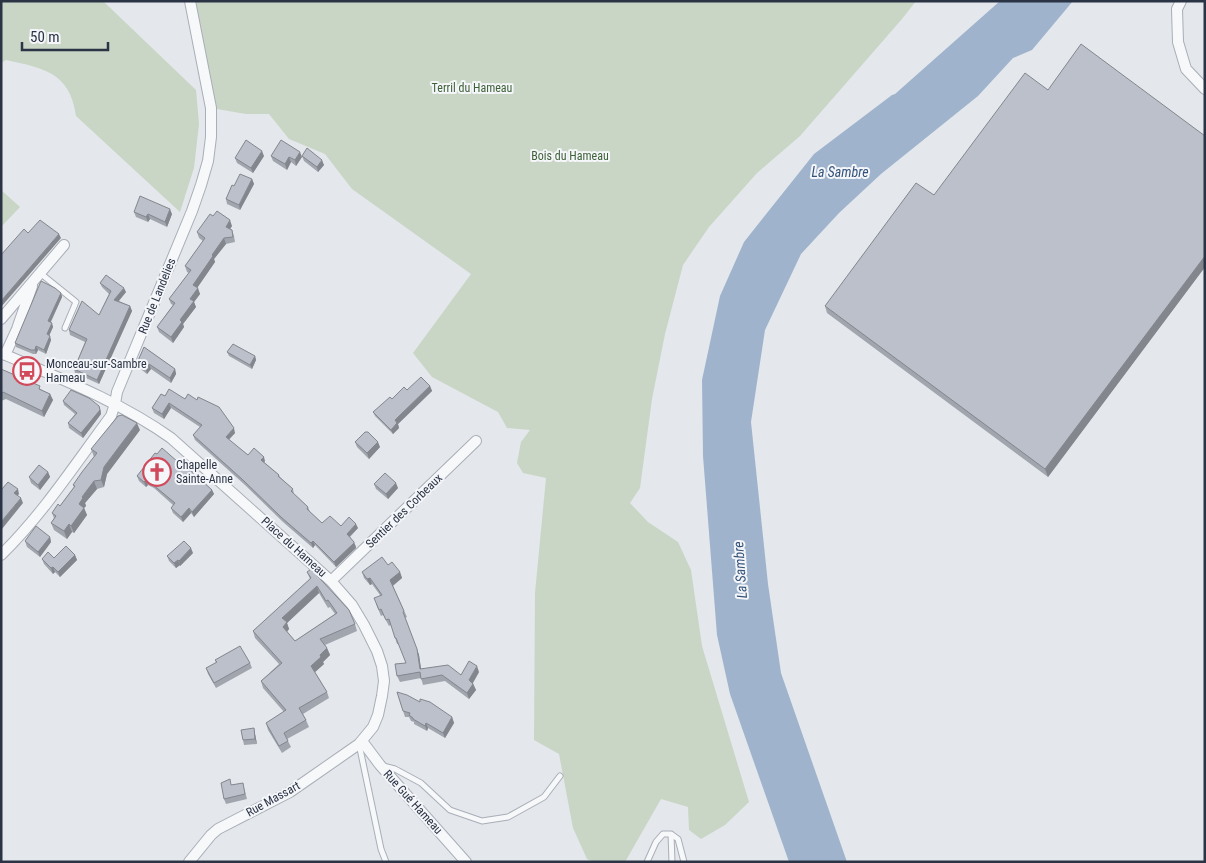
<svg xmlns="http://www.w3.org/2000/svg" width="1206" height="863" viewBox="0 0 1206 863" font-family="'Roboto Condensed',sans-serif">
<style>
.green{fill:#c9d6c5}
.water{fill:#9fb4cc}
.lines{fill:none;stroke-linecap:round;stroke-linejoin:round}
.lane-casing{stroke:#a9aeb7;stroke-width:7}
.street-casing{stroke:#a9aeb7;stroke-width:12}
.lane{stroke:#f7f8fa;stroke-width:5}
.street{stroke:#f7f8fa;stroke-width:10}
.wall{fill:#a1a5ae;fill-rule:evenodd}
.shaded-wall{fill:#83868d}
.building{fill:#bbc0ca;stroke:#83868d;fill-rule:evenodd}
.labels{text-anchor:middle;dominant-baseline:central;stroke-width:4;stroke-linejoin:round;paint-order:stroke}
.park-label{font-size:12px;fill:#3f6138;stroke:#f4f6f9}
.street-label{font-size:12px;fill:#2b3445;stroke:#f4f6f9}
.poi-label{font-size:12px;fill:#2b3445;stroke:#f4f6f9;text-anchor:start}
.water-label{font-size:14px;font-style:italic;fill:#34527a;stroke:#f4f6f9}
</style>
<rect width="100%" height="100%" fill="#e4e7ec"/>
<path class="green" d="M1,1H103L196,90L199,124L194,168L180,212L76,116C70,72 43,68 6,60L1,63Z
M190,1H916L902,19L800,136L757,173L709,227L683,265L665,334L652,399L640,488L630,503L648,522L678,542L691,570L702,646L749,802L725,825L701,839L689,830L688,807L661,799L625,862H594L587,859L573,828L559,754L534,740L535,593L546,478L523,473L517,463L521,442L530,430L507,428L498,412L432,377L413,353L471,274L352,189L325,154L289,139L269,114H246L211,108Z
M1,190L20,207L1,227Z"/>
<path class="water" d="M1000,1H1073L1032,50L1013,58L978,96L881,174L839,213L801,254L765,330L751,422L768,584L781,673L847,862H789L730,694L717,635L703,456L702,380L720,296L744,242L814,154L892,95L895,94Z"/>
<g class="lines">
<defs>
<path id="lane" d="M40,273L76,302L65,328
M359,744L381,849L386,862
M383,766L395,769L421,783L450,810L482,821L508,817L544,797L560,776
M671,834L672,862
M647,862L656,842L663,834H671L678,839L684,862"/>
<path id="street" d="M1181,1L1177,9L1178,42L1186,69L1205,89
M1,319L64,245
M1,353C59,378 119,401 171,438L331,581L352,605L364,625L377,651L382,666L384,681L382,696L378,715L373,727L359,744L290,792L218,829L211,835L189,862
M5,355L17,329L32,286
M1,555C43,514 76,463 111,416L115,404L117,392L192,211L201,185L208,161L211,137V108L190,1
M331,581L476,441
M362,741L380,765L466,862"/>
</defs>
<use href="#lane" class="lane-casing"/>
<use href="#street" class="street-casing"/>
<use href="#lane" class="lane"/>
<use href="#street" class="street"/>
</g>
<path class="wall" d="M1048,90L1205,136V267L1048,477L827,313L825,306L934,195Z
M264,156L253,173L237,163L235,158Z
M271,156L302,157L296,166L291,162L287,170L273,161Z
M302,156L324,165L318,172L304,161Z
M252,179L254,184L240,210L227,204L226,199L234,186Z
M134,212L172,214L167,227L150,219L148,222L136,217Z
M213,216L232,226L230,229L232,230L234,236L235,242L226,244L214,259L215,262L197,288L200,294L194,302L196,307L183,324L184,327L173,343L159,332L157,327L173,305L171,304L169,299L189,273L187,272L185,266L203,241L199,238L197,232Z
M100,283L126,292L119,301L130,306L132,311L99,384L75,373L74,369L85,342L70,335L69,330L99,315L109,294L102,287Z
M61,293L62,297L51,322L53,327L49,336L51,340L46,354L38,350L36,354H33L16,347L15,343Z
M144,347L175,369L176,374L171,383L151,369L147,374L138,367L137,363Z
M227,352L255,356L256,360L252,369L229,356Z
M1,369L50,394L53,400L44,417L6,399L1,401Z
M430,386L432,391L398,424L399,428L393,434L375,416L373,412L392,399L407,390Z
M161,394L235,433L229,440L248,455L265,461L264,462L279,475L280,477L293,489L294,494L308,507L310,512L322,523L358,528L350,537L356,546V548L336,567L315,545L313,548L283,522L245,485L195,440L193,435L200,427L171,408L164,419L154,413L152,408Z
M63,401L101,410V414L83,438L69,428L68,423L75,414L64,405Z
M140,430L107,474L104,487L97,489L85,503L86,506L84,508L87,515L74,533L72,532L67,539L54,530L51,523L54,518L52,513L60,506L74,487L73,485L94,457L91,449Z
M355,442L380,447L369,459L357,447Z
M157,454L178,462L212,490L214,494L194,517L191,513L183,522L173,513L171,508L173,505L154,488L148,485L146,487L139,481L137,476Z
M48,472L50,477L40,490L31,483L29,477Z
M374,484L398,488L388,499L376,489Z
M50,537L51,542L40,557L27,547L25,541Z
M193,553L180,566V565L176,568L169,561L167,556Z
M75,555L77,560L60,577L55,572L53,574L44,564L42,559L54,558Z
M388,565L400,572L402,578L393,586L407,617L405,618L419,655L421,669L461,675L479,672L473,683L476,690L469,699L445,681L423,685L421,678L400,682L397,676L406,663L399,644H397L391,625L389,626L383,615L381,616L376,604L380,595L372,584L370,585L364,578L362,572Z
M307,572L355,624L357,631L325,645L327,648L330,655L323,662L324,664L315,672L327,692L329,698L303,714L306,720L309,727L287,739L291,747L282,753L268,730L266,723L284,712L263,688L261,681L279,664L255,638L253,631L310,579ZM319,593L328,608L330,607L335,614L295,641L287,632L289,629L287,623Z
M215,660L250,663L252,668L216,688L208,674L206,668L216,663Z
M397,692L452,717L454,723L445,738L428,728L427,731L414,724V722L411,721L409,717H405Z
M254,728L255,734L257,744L244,745L243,740Z
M232,785L244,788L247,799L226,804L224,799Z"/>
<path class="shaded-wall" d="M262,151L264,156L253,173L251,168Z
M300,152L302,157L296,166L295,160Z
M289,157L291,162L287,170L285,164Z
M322,160L324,165L318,172L317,167Z
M252,179L254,184L240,210L239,205Z
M170,209L172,214L167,227L165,222Z
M148,214L150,219L148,222L146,217Z
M230,220L232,226L228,232L226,227Z
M59,234L61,238L1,307V301Z
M224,238L226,244L214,259L215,262L195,291L193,285L212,255Z
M1205,256V267L1048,477L1045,469Z
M124,288L126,292L116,304L114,300Z
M198,288L200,294L194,302L196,307L183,324L184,327L173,343L171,337L190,299Z
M61,293L62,297L49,325L48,321Z
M130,306L132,311L99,384L97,380Z
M52,323L53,327L48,338L47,334Z
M50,336L51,340L46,354L44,350Z
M36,346L38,350L36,354L35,350Z
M255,356L256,360L252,369L250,365Z
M149,364L151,369L147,374L146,369Z
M175,369L176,374L171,383L170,378Z
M430,386L432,391L398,424L399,428L393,434L391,430L395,420Z
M50,394L53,400L44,417L42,411Z
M169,403L171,408L164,419L162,414Z
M99,406L101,414L83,438L81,433Z
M137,423L140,430L107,474L104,487L101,480L104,467Z
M234,428L235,433L227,441L226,437Z
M378,442L380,447L369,459L367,453Z
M264,457L265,461L263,464L261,460Z
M48,472L50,477L40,490L38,485Z
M146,480L148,485L146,487L144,482Z
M94,481L97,489L85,503L86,506L84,508L87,515L74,533L71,526L79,504L82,497Z
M396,483L398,488L388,499L386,494Z
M18,489L19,494L16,498L14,493Z
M212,490L214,494L194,517L192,512Z
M21,498L23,503L2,529L1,522Z
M189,508L191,513L183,522L181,517Z
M69,524L72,532L67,539L64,531Z
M356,524L358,528L348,538L347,534Z
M50,537L51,542L40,557L38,552Z
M313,541L315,545L313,548L311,543Z
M354,542L356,548L336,567L334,562Z
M191,548L193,553L180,566L179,561Z
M75,555L77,560L60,577L58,572Z
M178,560L180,565L176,568L174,563Z
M53,567L55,572L53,574L51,568Z
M400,572L402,578L392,586L390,580Z
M370,578L372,584L370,585L367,579Z
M317,586L319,593L287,623L289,629L285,634L283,627L282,618Z
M327,648L330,655L323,662L324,664L314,673L311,666L320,655Z
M417,649L419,655L422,675L420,669Z
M477,666L479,672L471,686L469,680Z
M473,684L476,690L469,699L467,693Z
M452,717L454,723L445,738L443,733Z
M426,723L428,728L427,731L425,726Z
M254,728L255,734L257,744L255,739Z"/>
<path class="building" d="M1081,44L1205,136V256L1045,469L825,306L916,183L934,195L1025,73L1048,90Z
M246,140L262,151L251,168L235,158Z
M281,140L300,152L295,160L289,157L285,164L271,156Z
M307,148L322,160L317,167L302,156Z
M240,174L252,179L239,205L226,199L232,185L234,186Z
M140,196L170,209L165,222L148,214L146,217L134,212Z
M217,211L230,220L226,227L232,230L233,237L224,238L212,255L213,256L193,285L198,288L190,299L194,301L180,320L182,322L171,337L157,327L175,303L169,299L191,270L185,266L205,238L197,232L210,214L213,216Z
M40,220L59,234L1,301V255L24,229L28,233Z
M106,275L124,288L114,300L130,306L97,380L74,369L87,339L69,330L82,301L99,315L111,291L100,283Z
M41,281L55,288L61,293L48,321L52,323L47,334L50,336L44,350L36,346L35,350H31L15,343Z
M233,344L255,356L250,365L227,352Z
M144,347L175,369L170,378L149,364L146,369L137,363Z
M1,369L40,386L39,389L50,394L42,411L3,392L1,394Z
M421,377L430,386L395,420L397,423L391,430L373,412L390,397L392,399L404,387L407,390Z
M169,389L185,399L188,394L197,400L198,397L219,407L234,428L226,437L248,455L254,448L264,457L261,460L279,475L278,476L293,489L291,491L308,507L307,509L322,523L330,516L341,526L349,517L356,524L347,534L354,542V543L334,562L313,541L311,543L281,517L243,480L193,435L202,425L169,403L162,414L152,408L161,394L165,396Z
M71,390L89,398L99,406L100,410L81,433L68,423L77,413L63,401Z
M122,415L137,423L104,467L101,480L94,481L82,497L83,498L79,504L84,508L71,526L69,524L64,531L51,523L56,516L52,513L58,504L60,506L75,486L73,485L82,472L97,453L91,449L118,416Z
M365,432H368L378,442L367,453L355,442Z
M162,448L178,462L179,461L187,467L212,490L192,512L189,508L181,517L171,508L175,503L152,484L146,480L144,482L137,476L155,453L157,454Z
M39,465L48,472L38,485L29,477Z
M385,473L396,483L386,494L374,484Z
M8,482L18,489L14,493L21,498L1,522V488L2,489Z
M36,526L50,537L38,552L25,541Z
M184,541L191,548L179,561L178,560L174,563L167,556Z
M66,546L75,555L58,572L53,567L51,568L42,559L48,552L54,558Z
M382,557L388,565L392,562L400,572L390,580L404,611L403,612L417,649L420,669L448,665L461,675L469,661L477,666L469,680L473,684L467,693L442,675L421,679L420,672L397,676L395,664L406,663L396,638H395L389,619L386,620L381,609L379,610L374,598L382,595L370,578L367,579L362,572Z
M311,569L349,610L355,624L320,639L327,648L320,655L321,657L311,666L327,692L299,708L306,720L284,733L288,741L279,746L266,723L286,710L261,681L282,663L253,631L311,578L307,572ZM317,586L326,601L328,600L337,613L295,641L283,627L287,622L282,618Z
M240,646L250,663L214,683L206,668L217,662L215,660Z
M397,692L407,695L420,702V699L430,702L452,717L443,733L426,723L425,726L413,719V718L409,715L410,713L403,711Z
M254,728L255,739L243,740L241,730Z
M230,779L231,785L243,783L245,794L224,799L221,783Z"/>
<defs>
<symbol id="bus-ring" viewBox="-11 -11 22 22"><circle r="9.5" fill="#f4f6f9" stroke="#d1495b" stroke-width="1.5"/><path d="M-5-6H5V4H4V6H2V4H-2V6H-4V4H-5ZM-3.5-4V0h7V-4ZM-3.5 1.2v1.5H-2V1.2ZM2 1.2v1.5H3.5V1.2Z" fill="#d1495b"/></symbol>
<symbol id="church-ring" viewBox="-11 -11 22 22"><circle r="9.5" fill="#f4f6f9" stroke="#d1495b" stroke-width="1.5"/><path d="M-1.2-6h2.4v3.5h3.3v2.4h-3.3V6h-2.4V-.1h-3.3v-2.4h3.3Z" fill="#d1495b"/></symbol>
</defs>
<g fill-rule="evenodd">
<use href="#bus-ring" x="11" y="355" width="32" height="32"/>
<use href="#church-ring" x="141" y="456" width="32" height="32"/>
</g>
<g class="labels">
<g class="park-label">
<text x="472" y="88">Terril du Hameau</text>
<text x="570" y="156">Bois du Hameau</text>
</g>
<g class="street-label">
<text transform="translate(157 296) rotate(-68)">Rue de Landelies</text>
<text transform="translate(404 511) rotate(-44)">Sentier des Corbeaux</text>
<text transform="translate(294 547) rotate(42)">Place du Hameau</text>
<text transform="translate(273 799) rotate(-29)">Rue Massart</text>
<text transform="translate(413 802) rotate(48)">Rue Gué Hameau</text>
</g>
<g class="poi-label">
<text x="46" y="364">Monceau-sur-Sambre<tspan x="46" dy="14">Hameau</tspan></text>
<text x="176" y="465">Chapelle<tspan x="176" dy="14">Sainte-Anne</tspan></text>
</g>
<g class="water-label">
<text x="840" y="172">La Sambre</text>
<text transform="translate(740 570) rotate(-94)">La Sambre</text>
</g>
</g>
<rect width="1206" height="863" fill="none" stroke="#2b3445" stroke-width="5"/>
<path d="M22 42v8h86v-8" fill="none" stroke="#2b3445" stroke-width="2.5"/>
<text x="30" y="42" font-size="15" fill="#2b3445" stroke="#f4f6f9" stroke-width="4" paint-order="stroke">50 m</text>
</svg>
